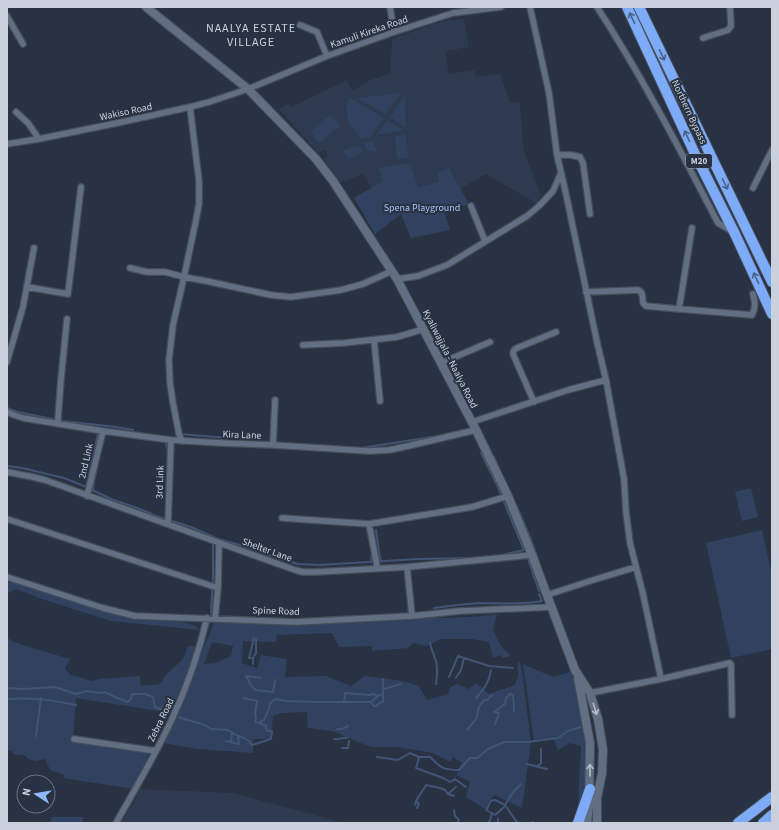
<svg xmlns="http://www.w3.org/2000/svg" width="779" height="830" viewBox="0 0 779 830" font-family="'Source Sans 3',sans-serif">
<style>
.built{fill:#2d3a50}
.green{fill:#30425f;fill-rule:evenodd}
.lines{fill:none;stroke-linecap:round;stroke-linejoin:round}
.stream{stroke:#415476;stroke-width:2}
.minor-casing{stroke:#444d5a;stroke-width:8}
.secondary-casing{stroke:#444d5a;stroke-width:10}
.motorway-casing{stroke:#444d5a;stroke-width:12}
.minor{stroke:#626e81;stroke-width:5.5}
.secondary{stroke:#626e81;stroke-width:8}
.motorway{stroke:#7eabf7;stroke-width:10}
.oneway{stroke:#4a628a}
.oneway2{stroke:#b6bdca}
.labels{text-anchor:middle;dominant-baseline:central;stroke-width:4;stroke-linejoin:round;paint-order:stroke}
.shield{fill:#283242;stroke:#9aa1ae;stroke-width:1}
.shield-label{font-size:9px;font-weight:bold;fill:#cbd1dc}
.street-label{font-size:10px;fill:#cbd1dc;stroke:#283242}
.park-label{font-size:10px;fill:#a9c4f2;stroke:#283242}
.quarter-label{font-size:12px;letter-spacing:1px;fill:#cbd1dc;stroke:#283242}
</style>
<rect width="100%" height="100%" fill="#283242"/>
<path class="built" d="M464,19L469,47L446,51L448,74L474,70L476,77L500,74L510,102L513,103L519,101L522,122V137L524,151L541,196L536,203L486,174L460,189L469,204L444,212L450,230L411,238L401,214L375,234L354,198L372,188L363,174L339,183L323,159L328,155L324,150L318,153L279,109L288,103L291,107L347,80L352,91L370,80L390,74L392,39L443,21Z
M140,789L233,793L345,823H121L133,804Z"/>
<path class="green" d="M401,93L385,114L357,98Z
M405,96L406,128L390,117Z
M351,98L384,118L372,136L360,139L348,122L346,105L349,99Z
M330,115L340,126L319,143L310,132Z
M387,120L404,130L376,135Z
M406,135L409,158L397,159L395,136Z
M374,142L377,154L372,151H367L364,143Z
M359,145L363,152L348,160L343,150Z
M405,163L411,166L418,187L439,182L437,173L449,168L469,204L444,212L450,230L411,238L401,214L375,234L354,198L383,181L378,168Z
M751,488L758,517L742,521L735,492Z
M762,530L772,575V649L731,658L706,543Z
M7,580L16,582L63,599L126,618L182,622L196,626L199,630L111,621L42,599L16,589L8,593L7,602Z
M497,614L493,630L501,646L511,656L503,658L500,655L493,658L489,642L472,639H441L427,646L414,643L408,648L372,651V646L339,647L332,633L277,635L276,642L243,641L242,663L257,668L261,655L287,659L285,677L326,676L351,686L365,676L404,681L419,686L427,700L448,694L450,687L457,684L469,689L476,683L489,694L515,685L518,676V662L520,663L522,671L531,743L522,808L494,795L485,809L466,797L470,782L456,775L462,763L453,757L450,762L433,753L396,747H375L368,746L332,731L308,728L307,712L282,713L273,716L271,739H253V753L198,749L163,743L185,699L197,663L215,621L271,623L415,616L445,618L484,616ZM212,642L233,646L231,656L215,663L204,664Z
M7,638L19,644L70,659L65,668L70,675L79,677L91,681L99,679L140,676L141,686L160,684L165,676L183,659L188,646H197L184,682L171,713L76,698L73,737L71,740L150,751L134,789L63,778L64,775L50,770L45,759L35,761L28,759L24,755L13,754L12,750L7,751Z
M523,664L529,667L554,677L572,671L589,720L584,823H573L578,806L581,746L570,743L558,750L554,739L534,741Z
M52,817H84L81,823H50Z"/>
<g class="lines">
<path class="stream" d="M7,408L18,412L62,421L116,427L133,430
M456,432L462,430
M180,434L253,440
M166,442L168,454
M361,448L438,436
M481,453L497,485L524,550
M494,457L499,469
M7,466L22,468L64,478L84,486L111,499L140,509L156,516L191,527L218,539L240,545L277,558L298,564L319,565L418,559L474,558
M86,487L98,434
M93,491L94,481L97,467
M515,503C526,526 535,548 542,572
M376,530L379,552L381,562
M367,532L369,538
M371,548L372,553L371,562
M527,556L539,591
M482,557L502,555L524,550
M219,603V612
M434,608C449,606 465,604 480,603C501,603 522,605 542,601L539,594
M211,613L213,577V545
M430,642C431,649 434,655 436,661C438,669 437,677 436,684
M253,658H249L254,638
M253,664V658L256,653V639
M449,677L458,656L489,666L513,668
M261,678L246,676L251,685L255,690L273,692L275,680
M456,678L461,670L464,658
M383,679V695
M7,688L24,689L55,687L76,694L87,691L99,693L105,692L117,698L128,702L131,699L132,694H145L153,697L155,707L171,712
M384,689L401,684
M243,698L257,701L255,713L256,719L255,722L259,723
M476,698C484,689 489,683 491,670
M7,699C32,697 51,700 76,705
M344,702L345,693L370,695L373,694L376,695L377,697
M179,717C189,722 204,722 211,729L228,730L238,736L244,738L249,741L252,745L271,739L272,731H268L266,729V726L259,723C265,719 265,719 267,713C269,709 270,708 270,703L276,699L285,701L319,702H371L374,706H377L379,703L383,702V695H379L371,702
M495,724L499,713L494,712L505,704L506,698L510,694L513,695L514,711
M337,729H342L348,726
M467,730L476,719L479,707L484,700H487L492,695
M36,736L41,698
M334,739C339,740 342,737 347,738
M226,741L239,744L238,736
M231,742L232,732
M342,748H348L349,741
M377,757L398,760L410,753L419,757H430C441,768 443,770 459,770L470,758H477L488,749L504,742H528L558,738L568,731L581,727
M419,757L416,768L443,778L450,782L455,779L466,787
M527,764L547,769
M537,767L541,763V749
M448,794L456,787
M416,801L419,804L417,808
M415,805L416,801L426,785L440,788L445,790L448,794L454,796
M505,805L514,791L521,784
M504,807L495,815L486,810L491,801L495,800L505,805L516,821L518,823
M454,810L455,816L459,820L457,823
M498,819V822L500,823
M488,823L490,820L492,813
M532,823L533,822"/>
<defs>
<path id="minor" d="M390,7L394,32
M530,7L549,93L557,155L566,194L597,342L606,380L624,479L626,512L630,543L643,594L661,679
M597,7C642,76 680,150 718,223L732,231
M7,16L23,44
M300,25L317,32L327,56
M703,38L728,30L731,26L730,7
M16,112L28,123L39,139
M7,144L39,139L122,122L190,107L209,102L248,89L327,56L394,32L453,13L501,7
M557,155H571L580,157L583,163L590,214
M753,188L772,150
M471,206L485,241
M130,268L147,272H165L184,277L206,281L271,295L291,297L341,290L363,284L392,271
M397,279L418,276L447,265L527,216L539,206L553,191L561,173
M27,287L68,294L81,187
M586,292L638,290C644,292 642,298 643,303L646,306L679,309L692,228
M679,309L752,315C756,307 755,302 753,294
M374,340L380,401
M303,345L344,343L397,337L424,329
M7,362L23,307L34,248
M441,363L490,342
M534,402L513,354C513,351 514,349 517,348L556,332
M7,412L14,415L23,418L103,431L171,440L221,443L273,445L368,451L389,450L408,446L476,430
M472,422L568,390L606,380
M58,424V419L61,379L67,319
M182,441L179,434L173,403L170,383L169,360L173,325L184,277L196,220L199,204V181L190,107
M273,445L275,400
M7,472L33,477L45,480L295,570L303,572H316L407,567L532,555
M87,496L103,431
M282,518L369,524L472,507L508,496
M7,519L218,588
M168,524L171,440
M369,524L376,560L377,568
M407,567L412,616
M7,577L103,608L135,616L296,622L412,616L460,611L551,607
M547,595L590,581L636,567
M215,618L218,588L219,543
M590,693L661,679L730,663L731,665L732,715
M74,739L156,751
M116,823C135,789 156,754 172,719C187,687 199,652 207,618"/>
<path id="secondary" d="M146,7L248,89L316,159L333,181L397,279L476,430L508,496L532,555L575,670L590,693L598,719L603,750L602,773L597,798V823
M578,678L590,743L589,806L587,823"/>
<path id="motorway" d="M627,7L695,154L735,234L772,314
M639,7L772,282
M578,823L590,789
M738,823L772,797
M763,823L772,815"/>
</defs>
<use href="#minor" class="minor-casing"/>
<use href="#secondary" class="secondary-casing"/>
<use href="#motorway" class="motorway-casing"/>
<use href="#minor" class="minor"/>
<use href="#secondary" class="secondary"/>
<use href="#motorway" class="motorway"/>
</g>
<defs><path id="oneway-shaft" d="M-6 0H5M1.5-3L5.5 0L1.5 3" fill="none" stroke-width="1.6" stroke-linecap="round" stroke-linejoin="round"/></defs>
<g class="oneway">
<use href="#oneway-shaft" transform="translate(632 18) rotate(-116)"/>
<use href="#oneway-shaft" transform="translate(662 55) rotate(64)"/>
<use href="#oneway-shaft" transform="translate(687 136) rotate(-115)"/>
<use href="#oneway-shaft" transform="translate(725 184) rotate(64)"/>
<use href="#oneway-shaft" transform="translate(756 278) rotate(-115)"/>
</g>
<g class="oneway2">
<use href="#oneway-shaft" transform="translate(595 709) rotate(73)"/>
<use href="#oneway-shaft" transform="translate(590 770) rotate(-90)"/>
</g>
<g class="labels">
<rect class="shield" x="686" y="154" width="26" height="14" rx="3"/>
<g class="shield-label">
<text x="699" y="161">M20</text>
</g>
<g class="street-label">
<text transform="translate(369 32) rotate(-19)">Kamuli Kireka Road</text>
<text transform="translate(126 112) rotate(-12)">Wakiso Road</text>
<text transform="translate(689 112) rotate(65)">Northern Bypass</text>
<text transform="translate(450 359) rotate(63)">Kyaliwajjala - Naalya Road</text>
<text transform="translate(242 435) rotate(2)">Kira Lane</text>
<text transform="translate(86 461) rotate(-77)">2nd Link</text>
<text transform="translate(160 482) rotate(-88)">3rd Link</text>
<text transform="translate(267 550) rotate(20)">Shelter Lane</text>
<text transform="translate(276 611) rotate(2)">Spine Road</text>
<text transform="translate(161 720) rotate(-64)">Zebra Road</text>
</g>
<g class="park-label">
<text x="422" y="208">Spena Playground</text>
</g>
<g class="quarter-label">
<text x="251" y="28">NAALYA ESTATE<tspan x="251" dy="14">VILLAGE</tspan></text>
</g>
</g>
<rect width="779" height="830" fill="none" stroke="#cbd1dc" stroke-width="16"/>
<g transform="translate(36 794) rotate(282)"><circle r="19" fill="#283242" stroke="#697280"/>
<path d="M0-3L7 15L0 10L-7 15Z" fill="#90b8fd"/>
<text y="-6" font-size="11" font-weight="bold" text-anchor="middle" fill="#cbd1dc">N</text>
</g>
</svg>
